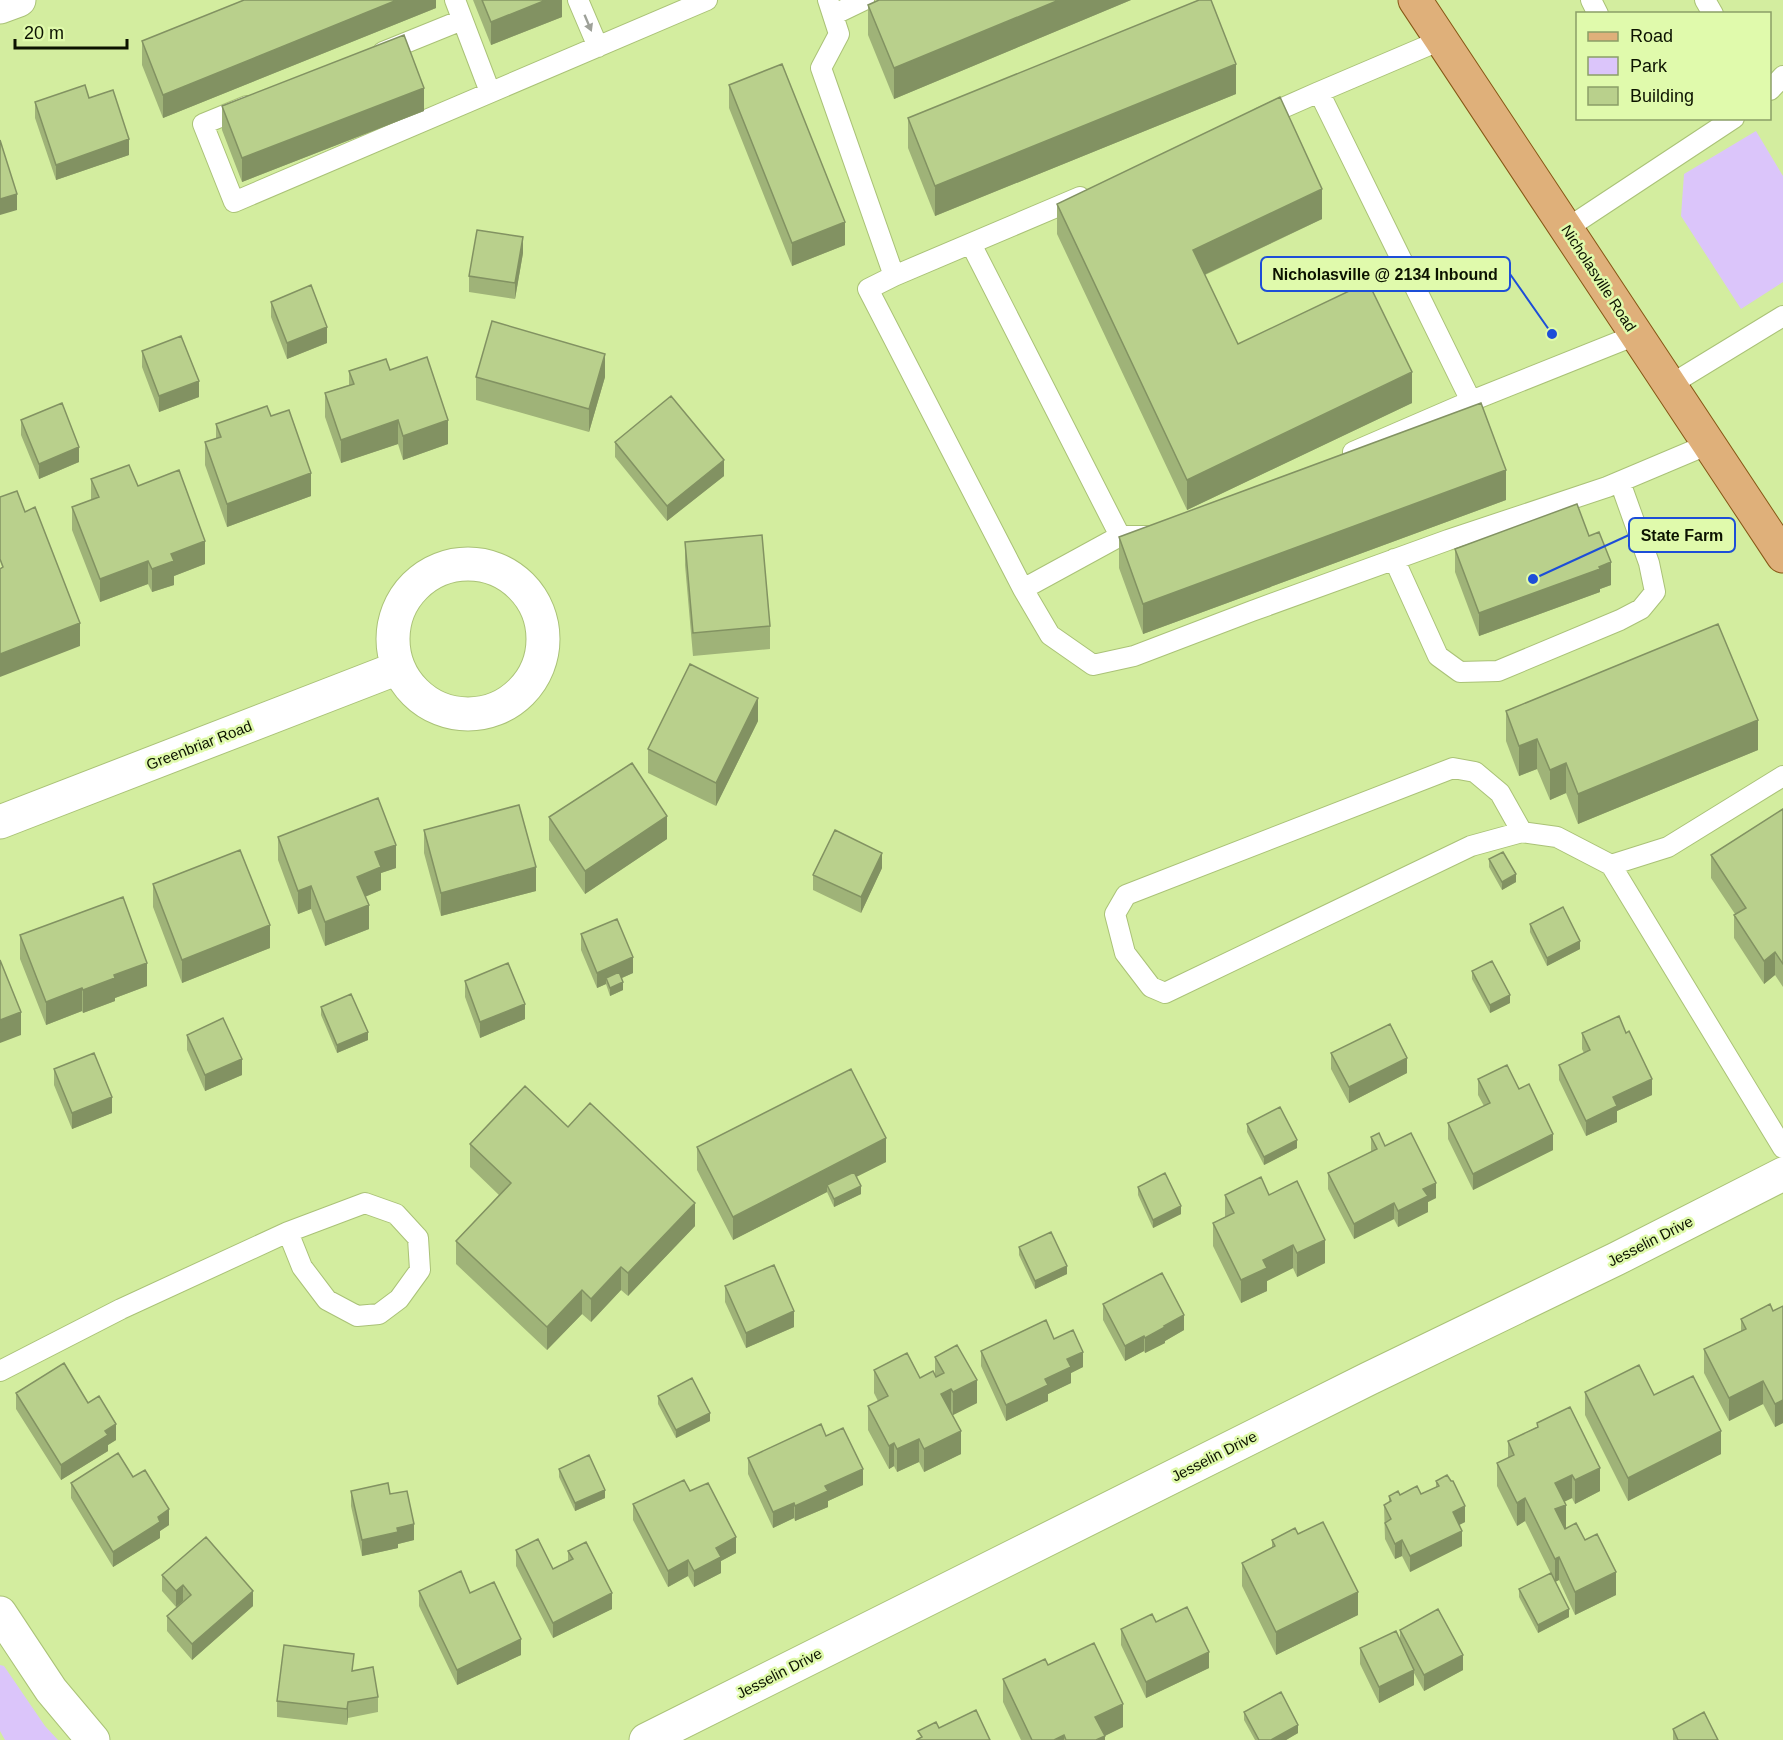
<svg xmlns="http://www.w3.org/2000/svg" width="1783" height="1740" viewBox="0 0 1783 1740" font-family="Helvetica,sans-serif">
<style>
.green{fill:#dbc5fa}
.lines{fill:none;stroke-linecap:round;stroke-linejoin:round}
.service-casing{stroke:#aac277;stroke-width:22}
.minor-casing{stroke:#aac277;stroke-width:35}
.tertiary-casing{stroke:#aac277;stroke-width:35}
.primary-casing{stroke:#875715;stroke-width:35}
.service{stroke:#fff;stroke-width:20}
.minor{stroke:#fff;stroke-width:33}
.tertiary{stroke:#fff;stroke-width:33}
.primary{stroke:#dfb07a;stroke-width:33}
.wall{fill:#9fb378}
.shaded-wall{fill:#829262}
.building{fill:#b9d08c;stroke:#829262;stroke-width:1.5}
.oneway{fill:#9ea199}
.labels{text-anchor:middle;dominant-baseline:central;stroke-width:5;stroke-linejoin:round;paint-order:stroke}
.street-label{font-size:15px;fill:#0c1300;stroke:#e0faac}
.leader{fill:none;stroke:#1d4ed8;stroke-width:2}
.callout-dot{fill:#1d4ed8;stroke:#e0faac;stroke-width:2}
.callout{fill:#e0faac;stroke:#1d4ed8;stroke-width:2}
.callout-label{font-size:16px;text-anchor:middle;font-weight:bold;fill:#0c1300}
</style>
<rect width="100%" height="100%" fill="#d3ed9f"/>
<path class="green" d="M1756,131L1783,176V282L1741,309L1681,216L1684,174Z
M0,1665L4,1666L45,1726L58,1740H5L0,1731Z"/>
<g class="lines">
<defs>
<path id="service" d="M455,0L490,92
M578,0L598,47
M828,0L839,34L821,68L894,276L1080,197
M1591,0L1598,14
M1705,0L1713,14
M833,15L864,0
M383,52L462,20
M1770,90L1783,76
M1319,92L1441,40
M247,106L203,124L234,202L707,0
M1260,118L1319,92L1471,401
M1566,229L1734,118
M971,244L1120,536H1146
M894,276L868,289L1023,589
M1670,385L1783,316
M1353,452L1471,401L1636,335
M1120,536L1023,589L1050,635L1093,665L1134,656L1252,611L1448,540L1607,487L1709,444
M1394,559L1438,656L1460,672L1498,671L1620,620L1641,609L1655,592L1649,563L1620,482
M1522,832L1500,793L1475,772L1453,768L1126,895L1115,914L1125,953L1151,987L1165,993L1471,846L1522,832L1557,837L1611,865L1668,847L1783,776
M1611,865L1783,1148
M0,1371L121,1309L288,1232L365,1203L396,1214L418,1238L420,1270L399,1299L379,1314L357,1316L327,1300L302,1267L288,1232"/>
<path id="minor" d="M393 639a75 75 0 1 1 150 0a75 75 0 1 1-150 0Z
M0,822L398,668"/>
<path id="tertiary" d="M0,7L19,0
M0,1613L51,1690L93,1740
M646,1740L1368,1379L1616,1259L1783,1174"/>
<path id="primary" d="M1415,0L1783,556"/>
</defs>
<use href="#service" class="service-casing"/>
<use href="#minor" class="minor-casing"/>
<use href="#tertiary" class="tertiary-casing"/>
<use href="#primary" class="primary-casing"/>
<use href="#service" class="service"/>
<use href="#minor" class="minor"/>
<use href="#tertiary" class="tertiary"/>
<use href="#primary" class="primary"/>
</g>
<path class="wall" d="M436,0V8L163,118L142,65V41Z
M473,0H562V17L491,45Z
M1131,0L894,99L868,35V5Z
M729,85L845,245L792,266L729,108Z
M1236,94L935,216L908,148V118Z
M89,98L129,155L56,180L35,118V102Z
M222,106L424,111L242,182L222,130Z
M1057,204L1322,219L1205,275L1238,344L1412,403L1187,510L1057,234Z
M523,253L515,299L469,292V276Z
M271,302L327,343L287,359L271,317Z
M142,351L199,397L159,412L142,367Z
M390,370L448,444L403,460L398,444L341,463L325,417V393L349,385V371Z
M476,377H605L589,432L476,400Z
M21,420L79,462L39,479L21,435Z
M216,424L311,496L227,527L205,465V442L216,438Z
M615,442L724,476L667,521L615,457Z
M91,479L138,486L205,564L174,576V585L152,592L148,584L100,602L72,530V507L91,500Z
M1506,500L1143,634L1119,568V537Z
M1589,536L1611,585L1600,589V592L1479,636L1455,572V549Z
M685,542L770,626V649L693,656L685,565Z
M1506,711L1758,750L1578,824L1566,793L1550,800L1537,769L1519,776L1506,741Z
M758,721L716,806L648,773V749Z
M1783,809V987L1775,975L1764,984L1734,938V915L1735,914L1711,878V855Z
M549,817L667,839L585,894L549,840Z
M424,830L536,891L441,916L424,853Z
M278,837L396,868L381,873V890L365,897L369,929L325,946L311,909L298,914L278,860Z
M1489,859L1516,882L1502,890L1489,867Z
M882,868L861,913L813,890V875Z
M153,884L270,948L182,983L153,907Z
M1530,924L1580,949L1547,966L1530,932Z
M581,934L633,973L622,978L623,990L610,996L606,984L597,988L581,950Z
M20,935L147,986L115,998V1001L83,1013L82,1011L46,1025L20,959Z
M1472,971L1510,1003L1490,1013L1472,979Z
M465,981L525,1019L480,1038L465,997Z
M321,1007L368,1040L337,1053L321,1015Z
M1582,1033L1652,1095L1617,1111V1122L1586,1136L1559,1080V1065L1584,1053L1582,1049Z
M187,1035L242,1075L205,1091L187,1050Z
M1331,1053L1407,1073L1349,1103L1331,1069Z
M54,1069L112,1113L72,1129L54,1085Z
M1478,1079L1519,1089L1553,1150L1473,1190L1448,1139V1123L1484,1106L1478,1095Z
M1247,1124L1297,1148L1264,1165L1247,1132Z
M568,1127L695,1226L628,1296L621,1290L591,1322L582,1314L547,1350L456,1264V1241L499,1195L470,1167V1144Z
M1371,1137L1385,1146L1436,1198L1428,1202V1212L1398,1227L1394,1219L1354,1239L1328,1189V1173L1371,1152Z
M697,1147L886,1162L856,1177L861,1194L834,1207L827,1192L733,1240L697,1170Z
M1138,1187L1181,1214L1153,1228L1138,1195Z
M1225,1195H1269L1325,1263L1297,1277L1293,1268L1267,1281V1291L1241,1303L1213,1246V1223L1225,1217Z
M1019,1247L1067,1274L1035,1289L1019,1255Z
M725,1286L794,1327L746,1348L725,1302Z
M1103,1304L1184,1330L1165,1341V1343L1145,1353L1144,1351L1125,1361L1103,1320Z
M1783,1306V1423L1775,1427L1763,1404L1729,1421L1704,1373V1349L1741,1331V1319L1773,1311Z
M981,1351L1083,1367L1071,1373V1383L1048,1394V1401L1006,1421L981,1366Z
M935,1357L977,1403L953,1415L951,1412L961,1454L924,1472L919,1462L897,1472L894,1466L889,1469L868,1430V1406L878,1401L874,1393V1370L920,1378L935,1377Z
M1585,1392L1721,1454L1628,1501L1585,1415Z
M16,1393L116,1440L108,1445V1451L61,1480L16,1409Z
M658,1396L710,1421L676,1438L658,1404Z
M1537,1423L1600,1491L1575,1504L1572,1498L1564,1502L1566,1528L1585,1540L1616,1595L1575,1615L1559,1580L1555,1582L1525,1521L1517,1526L1497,1486V1463L1508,1458V1441L1537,1427Z
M826,1436L863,1485L828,1501V1507L795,1521L794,1518L773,1528L748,1474V1458Z
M559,1469L605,1498L575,1511L559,1477Z
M133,1477L169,1525L160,1531V1538L113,1567L71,1498V1483Z
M1436,1481L1465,1522L1459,1525L1462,1546L1410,1572L1402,1556L1395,1559L1385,1539L1384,1505L1389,1502V1496L1421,1494L1436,1487Z
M351,1491L390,1494L414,1540L398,1544V1548L362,1556L351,1506Z
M690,1491L736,1553L721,1561V1573L694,1587L688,1576L668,1587L633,1520V1504Z
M1298,1534L1358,1615L1276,1655L1242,1586V1563L1272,1548V1540Z
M516,1550L553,1569L568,1561V1551L612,1609L553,1638L516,1566Z
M162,1575L253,1606L192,1660L167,1631V1616L183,1601L176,1607L162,1591Z
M1519,1589L1569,1617L1538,1633L1519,1597Z
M419,1591L521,1655L457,1685L419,1606Z
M1121,1629L1209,1668L1146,1698L1121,1645Z
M1400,1630L1463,1670L1424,1691L1414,1673V1685L1379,1703L1360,1664V1648L1400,1640Z
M1048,1665L1123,1727L1105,1736V1740H1021L1003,1702V1679Z
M354,1671L378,1697V1712L348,1718L347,1725L277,1717V1701Z
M1244,1712L1298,1733L1286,1740H1255L1244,1720Z
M1673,1729L1718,1740H1673Z"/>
<path class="shaded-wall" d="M397,0H436V8L163,118V95Z
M546,0H562V17L491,45V22Z
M1059,0H1131L894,99V68Z
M1236,64V94L935,216V186Z
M424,88V111L242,182V158Z
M129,139V155L56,180V165Z
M1322,189V219L1193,280V250Z
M17,194V210L0,215V199Z
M845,222V245L792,266V243Z
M523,237V253L515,299V283Z
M327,327V343L287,359V343Z
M605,354V377L589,432V409Z
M1412,372V403L1187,510V480Z
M199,381V397L159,412V396Z
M398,420V444L341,463V440Z
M448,420V444L403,460V436Z
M79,447V462L39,479V464Z
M724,460V476L667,521V506Z
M1506,470V500L1143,634V604Z
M311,473V496L227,527V504Z
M205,541V564L174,576V585L152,592V569L171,554Z
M148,561V584L100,602V579Z
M1611,562V585L1600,589V592L1479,636V613Z
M80,623V646L0,677V654Z
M758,698V721L716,806V783Z
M1758,720V750L1578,824V794Z
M1537,739V769L1519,776V746Z
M1566,763V793L1550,800V770Z
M667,816V839L585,894V871Z
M396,845V868L381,873V890L357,900V877L375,852Z
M882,853V868L861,913V897Z
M536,867V891L441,916V893Z
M1516,874V882L1502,890V882Z
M311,886V909L298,914V891Z
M369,905V929L325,946V922Z
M270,925V948L182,983V960Z
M1580,941V949L1547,966V958Z
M1775,952V975L1764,984V961Z
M633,957V973L608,984L606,978V984L597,988V973Z
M147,963V986L115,998V1001L83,1013V990L114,975Z
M623,982V990L610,996V988Z
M82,988V1011L46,1025V1002Z
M1510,995V1003L1490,1013V1005Z
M525,1004V1019L480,1038V1022Z
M21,1012V1035L0,1043V1020Z
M368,1032V1040L337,1053V1045Z
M1407,1058V1073L1349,1103V1087Z
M242,1059V1075L205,1091V1075Z
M1652,1079V1095L1617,1111V1122L1586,1136V1121L1613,1097Z
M112,1097V1113L72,1129V1113Z
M1553,1134V1150L1473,1190V1174Z
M886,1138V1162L830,1190L827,1185V1192L733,1240V1217Z
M1297,1140V1148L1264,1165V1157Z
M1436,1183V1198L1428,1202V1212L1398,1227V1211L1423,1189Z
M861,1186V1194L834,1207V1199Z
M695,1203V1226L628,1296V1273Z
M1394,1203V1219L1354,1239V1224Z
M1181,1206V1214L1153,1228V1220Z
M1325,1240V1263L1297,1277V1253Z
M1293,1245V1268L1267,1281V1291L1241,1303V1280L1263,1260Z
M1067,1266V1274L1035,1289V1281Z
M621,1267V1290L591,1322V1299Z
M582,1290V1314L547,1350V1327Z
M794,1311V1327L746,1348V1333Z
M1184,1315V1330L1165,1341V1343L1145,1353V1338L1164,1326Z
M1144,1336V1351L1125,1361V1346Z
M1083,1352V1367L1071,1373V1383L1048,1394V1401L1006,1421V1405L1045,1379L1067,1359Z
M977,1380V1403L953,1415V1392Z
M1763,1381V1404L1729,1421V1398Z
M951,1389V1412L941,1394Z
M1783,1400V1423L1775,1427V1404Z
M710,1413V1421L676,1438V1430Z
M116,1424V1440L108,1445V1451L61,1480V1465L105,1431Z
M961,1431V1454L924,1472V1449Z
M1721,1431V1454L1628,1501V1478Z
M919,1439V1462L897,1472V1449Z
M894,1443V1466L889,1469V1446Z
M1600,1468V1491L1575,1504V1480Z
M863,1469V1485L828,1501V1507L795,1521V1506L825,1486Z
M1572,1475V1498L1555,1506V1483Z
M605,1490V1498L575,1511V1503Z
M1525,1498V1521L1517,1526V1503Z
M794,1503V1518L773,1528V1512Z
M1566,1505V1528L1555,1533V1509Z
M1465,1506V1522L1453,1528V1512Z
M169,1509V1525L160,1531V1538L113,1567V1552L158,1517Z
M414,1524V1540L398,1544V1548L362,1556V1540L397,1528Z
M1462,1531V1546L1410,1572V1556Z
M736,1537V1553L721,1561V1573L694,1587V1571L716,1548Z
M1402,1540V1556L1395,1559V1544Z
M1559,1557V1580L1555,1582V1559Z
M688,1560V1576L668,1587V1571Z
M1616,1572V1595L1575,1615V1592Z
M183,1585V1601L176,1607V1591Z
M253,1591V1606L192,1660V1644Z
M1358,1592V1615L1276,1655V1632Z
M612,1593V1609L553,1638V1623Z
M1569,1609V1617L1538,1633V1625Z
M521,1639V1655L457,1685V1670Z
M1209,1652V1668L1146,1698V1682Z
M1463,1655V1670L1424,1691V1675Z
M1414,1670V1685L1379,1703V1687Z
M348,1702V1718L347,1725V1709Z
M1123,1704V1727L1096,1740L1095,1717Z
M1298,1725V1733L1286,1740H1271Z
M1064,1735V1740H1054Z
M1105,1736V1740H1096Z"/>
<path class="building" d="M244,0H397L163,95L142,41Z
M482,0H546L491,22Z
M879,0H1059L894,68L868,5Z
M1199,0H1211L1236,64L935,186L908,118Z
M404,35L424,88L242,158L222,106Z
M782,64L845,222L792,243L729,85Z
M85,85L89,98L113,90L129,139L56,165L35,102Z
M1280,97L1322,189L1193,250L1238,344L1368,282L1412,372L1187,480L1057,204Z
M0,140L17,194L0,199Z
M477,230L523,237L515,283L469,276Z
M311,285L327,327L287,343L271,302Z
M492,321L605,354L589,409L476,377Z
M181,336L199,381L159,396L142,351Z
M427,357L448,420L403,436L398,420L341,440L325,393L354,384L349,371L386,359L390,370Z
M671,396L724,460L667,506L615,442Z
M62,403L79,447L39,464L21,420Z
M1481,403L1506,470L1143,604L1119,537Z
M267,406L271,416L289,410L311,473L227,504L205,442L221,437L216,424Z
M129,465L138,486L179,470L205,541L171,554L174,561L152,569L148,561L100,579L72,507L99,497L91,479Z
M17,491L25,512L35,507L80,623L0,654V569L3,567L0,559V497Z
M1577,504L1589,536L1599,532L1611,562L1599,567L1600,569L1479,613L1455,549Z
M762,535L770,626L693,633L685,542Z
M1718,624L1758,720L1578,794L1566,763L1550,770L1537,739L1519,746L1506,711Z
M690,664L758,698L716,783L648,749Z
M632,763L667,816L585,871L549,817Z
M378,798L396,845L375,852L381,867L357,877L369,905L325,922L311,886L298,891L278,837Z
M519,805L536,867L441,893L424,830Z
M1783,809V964L1775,952L1764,961L1734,915L1746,908L1711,855Z
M835,830L882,853L861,897L813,875Z
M240,850L270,925L182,960L153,884Z
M1503,852L1516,874L1502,882L1489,859Z
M123,897L147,963L114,975L115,978L83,990L82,988L46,1002L20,935Z
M1563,907L1580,941L1547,958L1530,924Z
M617,919L633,957L597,973L581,934Z
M0,960L21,1012L0,1020Z
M1492,961L1510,995L1490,1005L1472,971Z
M508,963L525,1004L480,1022L465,981Z
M619,972L623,982L610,988L606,978Z
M351,994L368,1032L337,1045L321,1007Z
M1619,1016L1626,1033L1629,1031L1652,1079L1613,1097L1617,1106L1586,1121L1559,1065L1590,1050L1582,1033Z
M223,1018L242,1059L205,1075L187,1035Z
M1390,1024L1407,1058L1349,1087L1331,1053Z
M94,1053L112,1097L72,1113L54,1069Z
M1507,1065L1519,1089L1529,1084L1553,1134L1473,1174L1448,1123L1490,1103L1478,1079Z
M851,1069L886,1138L733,1217L697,1147Z
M525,1086L568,1127L590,1103L695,1203L628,1273L621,1267L591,1299L582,1290L547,1327L456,1241L511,1183L470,1144Z
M1280,1107L1297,1140L1264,1157L1247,1124Z
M1379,1133L1385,1146L1411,1133L1436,1183L1423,1189L1428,1196L1398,1211L1394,1203L1354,1224L1328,1173L1377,1149L1371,1137Z
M854,1172L861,1186L834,1199L827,1185Z
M1165,1173L1181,1206L1153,1220L1138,1187Z
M1261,1177L1269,1195L1297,1181L1325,1240L1297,1253L1293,1245L1263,1260L1267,1268L1241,1280L1213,1223L1234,1213L1225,1195Z
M1051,1232L1067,1266L1035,1281L1019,1247Z
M774,1265L794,1311L746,1333L725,1286Z
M1162,1273L1184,1315L1164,1326L1165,1327L1145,1338L1144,1336L1125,1346L1103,1304Z
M1770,1304L1773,1311L1783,1306V1400L1775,1404L1763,1381L1729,1398L1704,1349L1746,1329L1741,1319Z
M1046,1320L1054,1339L1073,1330L1083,1352L1067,1359L1071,1367L1045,1379L1048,1385L1006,1405L981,1351Z
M957,1345L977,1380L953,1392L951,1389L941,1394L961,1431L924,1449L919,1439L897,1449L894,1443L889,1446L868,1406L888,1396L874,1370L907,1353L920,1378L933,1371L936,1377L944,1373L935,1357Z
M64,1363L88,1403L99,1396L116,1424L105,1431L108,1435L61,1465L16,1393Z
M1639,1365L1654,1395L1693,1376L1721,1431L1628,1478L1585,1392Z
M692,1378L710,1413L676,1430L658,1396Z
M1570,1407L1600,1468L1575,1480L1572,1475L1555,1483L1566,1505L1555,1509L1565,1529L1576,1523L1585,1540L1597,1534L1616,1572L1575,1592L1559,1557L1555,1559L1525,1498L1517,1503L1497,1463L1514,1455L1508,1441L1538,1427L1537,1423Z
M821,1424L826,1436L843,1428L863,1469L825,1486L828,1491L795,1506L794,1503L773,1512L748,1458Z
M118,1453L133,1477L145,1470L169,1509L158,1517L160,1522L113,1552L71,1483Z
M589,1455L605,1490L575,1503L559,1469Z
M1447,1475L1451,1481H1453L1465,1506L1453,1512L1462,1531L1410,1556L1402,1540L1395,1544L1385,1523L1391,1519L1384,1505L1391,1501L1389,1496L1398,1491L1400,1495L1417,1486L1421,1494L1439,1486L1436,1481Z
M684,1480L690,1491L708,1483L736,1537L716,1548L721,1557L694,1571L688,1560L668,1571L633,1504Z
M388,1483L390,1494L407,1491L414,1524L397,1528L398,1532L362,1540L351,1491Z
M1323,1522L1358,1592L1276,1632L1242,1563L1275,1546L1272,1540L1295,1528L1298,1534Z
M206,1537L253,1591L192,1644L167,1616L191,1595L183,1585L176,1591L162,1575Z
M538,1539L553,1569L573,1559L568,1551L586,1542L612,1593L553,1623L516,1550Z
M461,1571L470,1593L494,1582L521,1639L457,1670L419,1591Z
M1551,1573L1569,1609L1538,1625L1519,1589Z
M1187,1607L1209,1652L1146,1682L1121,1629L1152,1614L1156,1622Z
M1438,1609L1463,1655L1424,1675L1400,1630Z
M1396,1631L1414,1670L1379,1687L1360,1648Z
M1094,1643L1123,1704L1095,1717L1105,1736L1096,1740H1066L1064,1735L1054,1740H1032L1003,1679L1045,1659L1048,1665Z
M284,1645L354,1654L352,1671L373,1667L378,1697L348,1702L347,1709L277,1701Z
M1281,1692L1298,1725L1271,1740H1259L1244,1712Z
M976,1710L990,1740H916L922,1737L918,1731L936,1722L939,1728Z
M1704,1712L1718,1740H1678L1673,1729Z"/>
<defs><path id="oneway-solid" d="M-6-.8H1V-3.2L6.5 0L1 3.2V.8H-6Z" transform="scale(1.5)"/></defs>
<use class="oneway" href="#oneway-solid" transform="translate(588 23) rotate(67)"/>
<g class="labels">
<g class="street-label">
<text transform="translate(1599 278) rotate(57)">Nicholasville Road</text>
<text transform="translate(199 745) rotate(-21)">Greenbriar Road</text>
<text transform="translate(1650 1241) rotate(-27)">Jesselin Drive</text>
<text transform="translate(1214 1456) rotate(-27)">Jesselin Drive</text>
<text transform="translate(779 1673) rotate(-27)">Jesselin Drive</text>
</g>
</g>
<path class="leader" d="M1552 334L1510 274M1533 579L1629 535"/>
<g class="callout-dot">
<circle cx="1552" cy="334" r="6"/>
<circle cx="1533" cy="579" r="6"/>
</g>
<g class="callout">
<rect x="1261" y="257" width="249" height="34" rx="6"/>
<rect x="1629" y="518" width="106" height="34" rx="6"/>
</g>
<g class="callout-label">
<text x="1385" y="280">Nicholasville @ 2134 Inbound</text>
<text x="1682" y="541">State Farm</text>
</g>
<rect x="1576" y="12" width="195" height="108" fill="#e0faac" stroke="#8b9e67" stroke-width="1.5"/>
<rect x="1588" y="32" width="30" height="9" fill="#dfb07a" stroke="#8b9e67" stroke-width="1.5"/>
<text x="1630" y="42" font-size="18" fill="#0c1300">Road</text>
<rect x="1588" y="57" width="30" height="18" fill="#dbc5fa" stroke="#8b9e67" stroke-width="1.5"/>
<text x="1630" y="72" font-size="18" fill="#0c1300">Park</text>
<rect x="1588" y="87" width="30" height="18" fill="#b9d08c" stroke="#8b9e67" stroke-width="1.5"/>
<text x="1630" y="102" font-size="18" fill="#0c1300">Building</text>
<path d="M15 39v9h112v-9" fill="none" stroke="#0c1300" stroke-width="3"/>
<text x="24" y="39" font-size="18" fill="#0c1300" stroke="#e0faac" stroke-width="4.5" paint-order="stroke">20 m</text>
</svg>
